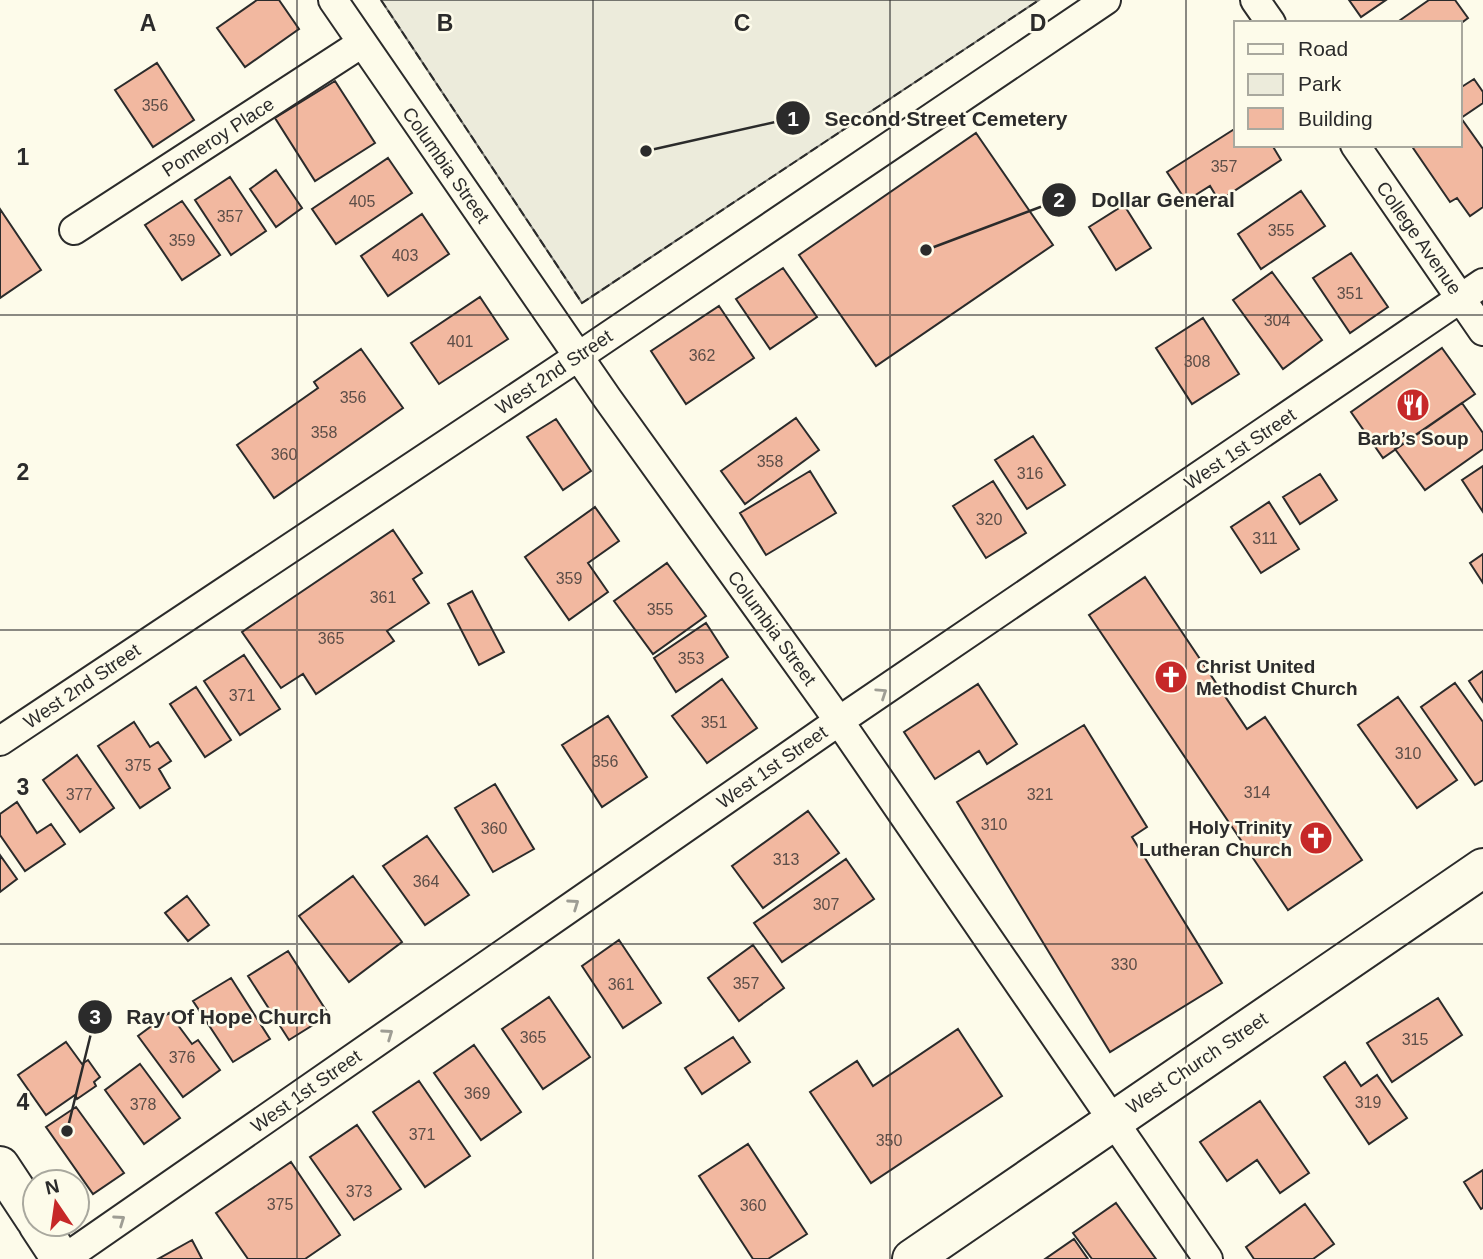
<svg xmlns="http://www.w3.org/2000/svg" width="1483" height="1259" viewBox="0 0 1483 1259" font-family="Helvetica,sans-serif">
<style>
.green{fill:#ecebdb;stroke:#74746e;stroke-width:2}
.building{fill:#f2b8a0;stroke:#2b2b2b;stroke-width:2}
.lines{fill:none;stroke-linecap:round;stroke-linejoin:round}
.street-casing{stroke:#2b2b2b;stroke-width:32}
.secondary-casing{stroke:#2b2b2b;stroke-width:42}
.primary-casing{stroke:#2b2b2b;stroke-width:42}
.street{stroke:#fdfbea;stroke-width:28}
.secondary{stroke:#fdfbea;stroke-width:38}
.primary{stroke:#fdfbea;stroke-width:38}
.fence{stroke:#2b2b2b;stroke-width:2;stroke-dasharray:9 3.5;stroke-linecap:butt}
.oneway{stroke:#9e9d94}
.grid{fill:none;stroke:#2b2b2b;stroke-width:2;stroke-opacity:0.55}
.labels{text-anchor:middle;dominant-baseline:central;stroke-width:5;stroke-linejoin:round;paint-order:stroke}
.number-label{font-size:16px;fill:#5d4e48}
.street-label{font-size:19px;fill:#2b2b2b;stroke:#fdfbea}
.poi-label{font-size:19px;font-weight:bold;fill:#2b2b2b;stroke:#fdfbea}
.grid-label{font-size:23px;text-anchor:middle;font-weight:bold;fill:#2b2b2b;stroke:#fdfbea;stroke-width:5;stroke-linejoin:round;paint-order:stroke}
.leader{fill:none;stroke:#2b2b2b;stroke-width:2.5}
.callout-dot{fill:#2b2b2b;stroke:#fdfbea;stroke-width:2.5}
.mark-label{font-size:21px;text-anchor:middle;font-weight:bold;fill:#fff}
.callout-label{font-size:21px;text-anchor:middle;font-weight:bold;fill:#2b2b2b;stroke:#fdfbea;stroke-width:5;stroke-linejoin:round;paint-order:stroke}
</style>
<rect width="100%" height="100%" fill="#fdfbea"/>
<path class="green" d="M381,0H1039L582,303Z"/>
<path class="building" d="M257,0H279L299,29L245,67L217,28Z
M1349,0H1386L1361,17Z
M1429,0H1455L1468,18L1460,24L1396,23Z
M157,63L194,120L153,147L115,90Z
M1474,79L1483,92V103L1461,118L1483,149V207L1470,216L1457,198L1450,202L1411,145H1460V88Z
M335,81L375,143L315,181L275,118Z
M1236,128V145H1272L1281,160L1219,201L1210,186L1186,201L1167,172Z
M976,133L1053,245L876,366L799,255Z
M388,158L412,193L336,244L312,209Z
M276,170L302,208L276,227L250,189Z
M230,177L266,231L231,255L195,200Z
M1301,191L1325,226L1261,269L1238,234Z
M182,201L220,255L182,280L145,225Z
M1124,205L1151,248L1116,270L1089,227Z
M0,209L41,270L0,298Z
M422,214L449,254L388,296L361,256Z
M1351,253L1388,307L1350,333L1313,278Z
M783,268L817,317L770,349L736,299Z
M1272,272L1322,340L1283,369L1233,300Z
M480,297L508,339L439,384L411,343Z
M719,306L754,358L686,404L651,351Z
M1203,318L1239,374L1192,404L1156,348Z
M1442,348L1475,394L1383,458L1351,412Z
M361,349L403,408L274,498L237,445L318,388L314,382Z
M1462,403L1483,433V449L1425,490L1395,449Z
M796,418L819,450L745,504L721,471Z
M556,419L591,471L563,490L527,437Z
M1033,436L1065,485L1027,509L995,460Z
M1483,466V512L1462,480Z
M810,471L836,513L766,555L740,513Z
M1320,474L1337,500L1300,524L1283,497Z
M993,481L1026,533L986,558L953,506Z
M1269,502L1299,549L1261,573L1231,527Z
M595,507L619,541L588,563L608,592L569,620L525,557Z
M393,530L422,573L413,579L429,603L387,631L394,641L316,694L303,674L281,688L242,632Z
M1483,554V583L1470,563Z
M667,563L706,616L653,654L614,601Z
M1145,577L1247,729L1265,717L1362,860L1288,910L1089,615Z
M472,591L504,652L479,665L448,604Z
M706,623L728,657L676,692L654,658Z
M244,655L280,709L240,735L204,681Z
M1483,671V702L1469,681Z
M722,679L757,728L707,763L672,716Z
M1455,683L1483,722V780L1475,785L1421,707Z
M978,684L1017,744L987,764L979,751L935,779L904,732Z
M196,687L231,740L205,757L170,704Z
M1398,697L1457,780L1417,808L1358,725Z
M608,716L647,777L602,807L562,745Z
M134,722L150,747L158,742L171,761L159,769L170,788L140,808L98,746Z
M1084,725L1147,827L1132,837L1222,983L1110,1052L957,802Z
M77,755L114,808L80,832L43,780Z
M495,784L534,849L493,872L455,808Z
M17,802L37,833L51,824L65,844L25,871L0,835V814Z
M808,811L839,853L763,908L732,866Z
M427,836L469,895L425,925L383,866Z
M0,855L17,879L0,892Z
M846,859L874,899L782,962L754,923Z
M353,876L402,942L349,982L299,916Z
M187,896L209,925L188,941L165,913Z
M619,940L661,1003L623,1028L582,966Z
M753,945L784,988L739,1021L708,978Z
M288,951L329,1015L289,1040L248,976Z
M231,978L270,1039L233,1062L193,1001Z
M549,997L590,1057L543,1089L502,1029Z
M1438,998L1462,1035L1392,1082L1367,1043Z
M169,1013L192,1044L198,1040L220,1070L183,1097L138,1036Z
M958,1029L1002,1096L871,1183L810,1092L857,1061L873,1086Z
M733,1037L750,1062L702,1094L685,1068Z
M66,1042L82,1064L88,1060L100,1077L94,1082L96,1086L77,1099L75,1095L46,1115L18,1075Z
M474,1045L521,1112L481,1140L434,1073Z
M1345,1062L1361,1086L1377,1075L1407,1118L1369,1144L1324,1077Z
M140,1064L180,1118L144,1144L105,1090Z
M419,1081L470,1156L425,1187L373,1112Z
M1260,1101L1309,1173L1280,1193L1257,1160L1227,1181L1200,1142Z
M76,1107L124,1173L93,1194L46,1127Z
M357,1125L401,1189L354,1220L310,1157Z
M748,1144L807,1234L768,1259H753L699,1176Z
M291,1162L340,1235L305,1259H248L216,1213Z
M1483,1170V1208L1481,1209L1464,1182Z
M1116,1203L1156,1259H1092L1073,1233Z
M1305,1204L1334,1244L1313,1259H1254L1246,1247Z
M1074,1239L1088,1259H1045Z
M192,1240L202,1259H158Z"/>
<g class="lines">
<defs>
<path id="street" d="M333,0L607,398L839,721L1208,1259
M1255,0L1271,23
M1355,145L1483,331
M74,230L362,43
M0,741L579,356L1106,0
M64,1259L839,721L1483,283"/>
<path id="secondary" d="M0,1166L35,1219
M38,1224L61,1259"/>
<path id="primary" d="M912,1259L1483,868"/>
</defs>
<use href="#street" class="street-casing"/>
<use href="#secondary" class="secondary-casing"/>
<use href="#primary" class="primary-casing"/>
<use href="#street" class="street"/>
<use href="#secondary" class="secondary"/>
<use href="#primary" class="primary"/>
<path class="fence" d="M381,0L582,303L1039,0"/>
</g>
<defs><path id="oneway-chevron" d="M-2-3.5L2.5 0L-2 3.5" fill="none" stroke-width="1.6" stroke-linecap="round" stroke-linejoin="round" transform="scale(1.75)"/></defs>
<g class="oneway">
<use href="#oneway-chevron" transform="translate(882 693) rotate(-34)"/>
<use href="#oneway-chevron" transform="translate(574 904) rotate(-35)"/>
<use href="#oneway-chevron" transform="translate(388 1034) rotate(-35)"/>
<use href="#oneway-chevron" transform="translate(120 1220) rotate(-35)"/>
</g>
<path class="grid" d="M297,0V1259M593,0V1259M890,0V1259M1186,0V1259M0,315H1483M0,630H1483M0,944H1483"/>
<defs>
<symbol id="restaurant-disc" viewBox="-11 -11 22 22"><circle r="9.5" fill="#c62828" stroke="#fdfbea"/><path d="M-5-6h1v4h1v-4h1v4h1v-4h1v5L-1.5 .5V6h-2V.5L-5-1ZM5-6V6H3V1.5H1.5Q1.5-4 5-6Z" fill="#fff"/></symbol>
<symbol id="church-disc" viewBox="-11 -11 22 22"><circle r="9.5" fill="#c62828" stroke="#fdfbea"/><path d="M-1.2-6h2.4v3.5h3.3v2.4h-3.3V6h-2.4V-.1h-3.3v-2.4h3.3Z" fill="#fff"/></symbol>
</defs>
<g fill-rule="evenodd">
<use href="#restaurant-disc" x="1394" y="386" width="38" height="38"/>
<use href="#church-disc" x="1152" y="658" width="38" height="38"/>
<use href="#church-disc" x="1297" y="819" width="38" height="38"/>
</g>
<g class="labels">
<g class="number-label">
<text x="155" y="105">356</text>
<text x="1224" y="166">357</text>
<text x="362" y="201">405</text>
<text x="230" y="216">357</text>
<text x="1281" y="230">355</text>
<text x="182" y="240">359</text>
<text x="405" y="255">403</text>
<text x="1350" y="293">351</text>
<text x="1277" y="320">304</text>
<text x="460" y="341">401</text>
<text x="702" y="355">362</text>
<text x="1197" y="361">308</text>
<text x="353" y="397">356</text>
<text x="324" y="432">358</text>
<text x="284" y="454">360</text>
<text x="770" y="461">358</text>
<text x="1030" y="473">316</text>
<text x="989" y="519">320</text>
<text x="1265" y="538">311</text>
<text x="569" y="578">359</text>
<text x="383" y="597">361</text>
<text x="660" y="609">355</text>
<text x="331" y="638">365</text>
<text x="691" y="658">353</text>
<text x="242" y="695">371</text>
<text x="714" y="722">351</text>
<text x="1408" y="753">310</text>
<text x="605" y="761">356</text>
<text x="138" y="765">375</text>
<text x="1257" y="792">314</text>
<text x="79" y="794">377</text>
<text x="1040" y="794">321</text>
<text x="994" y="824">310</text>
<text x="494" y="828">360</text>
<text x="786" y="859">313</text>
<text x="426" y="881">364</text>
<text x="826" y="904">307</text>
<text x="1124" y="964">330</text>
<text x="746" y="983">357</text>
<text x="621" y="984">361</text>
<text x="533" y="1037">365</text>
<text x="1415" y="1039">315</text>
<text x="182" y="1057">376</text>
<text x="477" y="1093">369</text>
<text x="1368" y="1102">319</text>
<text x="143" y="1104">378</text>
<text x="422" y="1134">371</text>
<text x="889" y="1140">350</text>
<text x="359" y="1191">373</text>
<text x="280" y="1204">375</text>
<text x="753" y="1205">360</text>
</g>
<g class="street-label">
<text transform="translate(218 137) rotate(-33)">Pomeroy Place</text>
<text transform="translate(446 165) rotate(55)">Columbia Street</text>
<text transform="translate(1419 238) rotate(55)">College Avenue</text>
<text transform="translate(554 372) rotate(-34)">West 2nd Street</text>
<text transform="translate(1240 449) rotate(-34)">West 1st Street</text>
<text transform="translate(772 628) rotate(54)">Columbia Street</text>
<text transform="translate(82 686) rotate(-34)">West 2nd Street</text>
<text transform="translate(772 767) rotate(-35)">West 1st Street</text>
<text transform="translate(1197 1063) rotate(-34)">West Church Street</text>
<text transform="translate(306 1091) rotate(-35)">West 1st Street</text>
</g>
<g class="poi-label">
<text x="1413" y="438">Barb’s Soup</text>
<text x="1196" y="666" text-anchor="start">Christ United<tspan x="1196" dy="22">Methodist Church</tspan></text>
<text x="1292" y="827" text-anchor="end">Holy Trinity<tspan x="1292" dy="22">Lutheran Church</tspan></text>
</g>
</g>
<g class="grid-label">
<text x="148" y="31">A</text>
<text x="445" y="31">B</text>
<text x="742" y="31">C</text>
<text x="1038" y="31">D</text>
<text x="23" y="165">1</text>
<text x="23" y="480">2</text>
<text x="23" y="795">3</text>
<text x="23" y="1110">4</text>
</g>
<path class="leader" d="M646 151L793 118M926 250L1059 200M67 1131L95 1017"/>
<g class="callout-dot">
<circle cx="646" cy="151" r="7"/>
<circle cx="926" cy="250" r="7"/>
<circle cx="67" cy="1131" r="7"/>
<circle cx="793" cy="118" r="18"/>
<circle cx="1059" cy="200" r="18"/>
<circle cx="95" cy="1017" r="18"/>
</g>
<g class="mark-label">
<text x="793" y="126">1</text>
<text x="1059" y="207">2</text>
<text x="95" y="1024">3</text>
</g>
<g class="callout-label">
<text x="946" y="126">Second Street Cemetery</text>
<text x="1163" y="207">Dollar General</text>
<text x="229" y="1024">Ray Of Hope Church</text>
</g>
<rect x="1234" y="21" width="228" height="126" fill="#fdfbea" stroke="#a9a89e" stroke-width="2"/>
<rect x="1248" y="44" width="35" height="10" fill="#fdfbea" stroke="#a9a89e" stroke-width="2"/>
<text x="1298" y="56" font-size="21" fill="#2b2b2b">Road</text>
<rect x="1248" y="74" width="35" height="21" fill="#ecebdb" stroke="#a9a89e" stroke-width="2"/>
<text x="1298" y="91" font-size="21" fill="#2b2b2b">Park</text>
<rect x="1248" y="108" width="35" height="21" fill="#f2b8a0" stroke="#a9a89e" stroke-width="2"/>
<text x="1298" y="126" font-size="21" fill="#2b2b2b">Building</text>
<g transform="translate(56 1203) rotate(347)"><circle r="33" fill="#fdfbea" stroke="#a9a89e" stroke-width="2"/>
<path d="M0-5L12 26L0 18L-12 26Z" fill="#c62828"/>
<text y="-10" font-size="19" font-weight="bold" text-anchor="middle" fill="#2b2b2b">N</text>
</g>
</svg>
